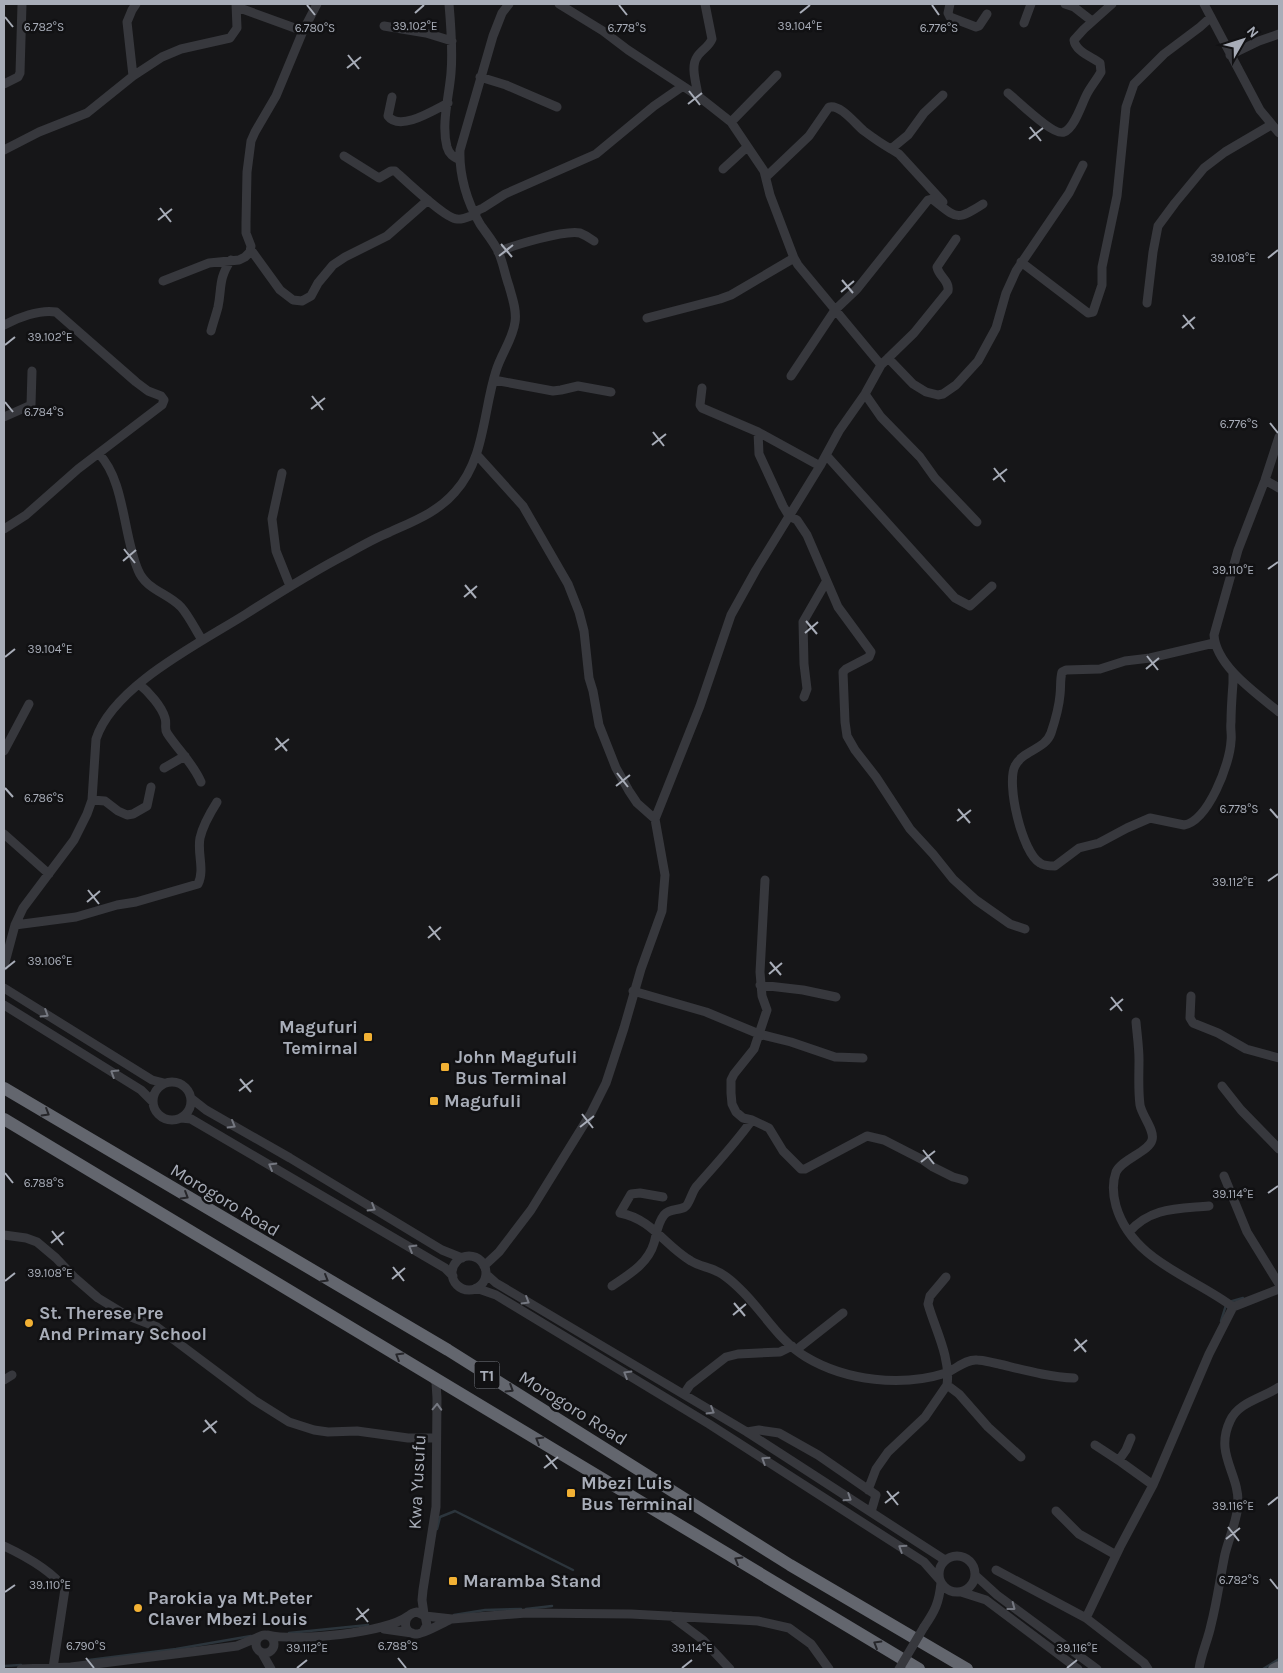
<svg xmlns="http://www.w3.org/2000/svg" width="1283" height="1673" viewBox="0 0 1283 1673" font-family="Karla,sans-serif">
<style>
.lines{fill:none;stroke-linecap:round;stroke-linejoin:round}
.stream{stroke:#2c353c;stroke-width:2.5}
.minor{stroke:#37383d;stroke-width:9}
.major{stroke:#53555c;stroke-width:10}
.highway{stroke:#63666e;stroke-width:12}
.minor-bridge{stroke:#37383d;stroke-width:9}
.oneway{stroke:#757881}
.oneway2{stroke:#26262a}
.ticks{fill:none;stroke:#a8adb8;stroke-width:2}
.poi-dot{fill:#f2b134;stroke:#111113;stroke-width:2}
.labels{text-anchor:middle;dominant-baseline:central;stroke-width:5;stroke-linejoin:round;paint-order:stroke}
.shield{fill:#111113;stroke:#7b7e86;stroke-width:1}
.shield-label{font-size:16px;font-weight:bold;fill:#a8adb8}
.poi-label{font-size:18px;font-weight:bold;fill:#a8adb8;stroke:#111113;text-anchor:start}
.street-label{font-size:18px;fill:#a8adb8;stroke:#111113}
.ticks-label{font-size:12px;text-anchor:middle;fill:#a8adb8;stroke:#111113;stroke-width:5;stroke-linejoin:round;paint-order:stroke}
</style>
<rect width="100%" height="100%" fill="#161618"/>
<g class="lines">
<path class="stream" d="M1229,1302L1243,1298
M1221,1321L1226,1305
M437,1529L440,1517L455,1511L573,1570
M526,1609L552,1606
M454,1615L485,1610L521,1609
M289,1633L368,1625
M89,1660L176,1649L251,1636
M4,1666L21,1665
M1263,1669L1279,1659"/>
<path class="minor" d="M449,4C451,27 453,50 451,73C449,97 441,124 447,147C449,154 453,157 460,160
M559,4L603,31L628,50L698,96L731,122L764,171L770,195L794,258L798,265L881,365
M950,4L948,13L950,17L976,27L979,26L987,14
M1065,4L1074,7L1092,21
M1204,4L1260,110L1279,133
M237,7L303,31
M1024,23L1031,4
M384,26L426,33L452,41
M1230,55L1259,41L1279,34
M133,76L127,22L132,10L136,4
M480,77L506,85L557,107
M4,84L18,77L20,73L22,4
M1008,93C1017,100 1054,137 1064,132C1075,128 1082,102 1088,92C1092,85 1097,79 1101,72L1100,63C1092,57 1075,51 1074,40L1084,29L1112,4
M698,96C697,85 690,67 697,57C701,50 709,47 712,39L705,4
M392,97L388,116C400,132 434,110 448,103
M731,122L777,75
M891,149L899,154L943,202
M4,150L39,132L87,113L133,76L162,57L181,49L230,38L237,28L236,4
M344,156L379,178L391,171H395C405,180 446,219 457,219C463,220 470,216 476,214
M723,169L747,147
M766,177L809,136L829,107C841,104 856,125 864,131C872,137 882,144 891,149L908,135L924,113L943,95
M474,212L483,208L505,194L596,154L654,106L683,86
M251,250L280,290L293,300L302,301L311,296L318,283L333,265L345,257L387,236L428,200
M498,252C514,245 564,230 580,233C585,235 590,238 594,241
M1021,262L1088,313L1093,312L1102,285V267L1117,196L1126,107L1134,84L1164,54L1200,27L1211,17
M163,281L209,263L239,260L245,257L250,252L251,246L246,233V222L247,172L251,141L255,132L276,96L303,31L317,4
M1147,303L1153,252L1158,226L1175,203L1204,168L1225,152L1271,125
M647,318L720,299L731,295L794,258
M4,325C17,318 40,309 56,312L136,382L148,391L161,396L164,400L162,405L78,469L26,515L4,529
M211,331C213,323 216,315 218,307C222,288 218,279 231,260
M888,358L913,384L926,392L938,395L943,394L956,385L978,361L996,328L1006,293L1016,271L1069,193L1083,165
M791,376L835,310L857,289L928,200L932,199C957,218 955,222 983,204
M494,380L553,391L561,390L578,386L611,392
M702,388L700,405L702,408L758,432L820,466
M865,394L881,417L920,457L935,478L977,522
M4,417L31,405L32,371
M758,432L759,454L783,506L789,516L797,520L807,535L838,607L871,652L869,657L846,669L843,672L845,722L847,736L855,750L876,777L910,829L933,854L953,879L976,900L1010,924L1025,929
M1279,437L1265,480L1238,550L1214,635C1216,666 1256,693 1279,712
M99,454C125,481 123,535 138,570C146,590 168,593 181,607C189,616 195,629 202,640
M477,455L523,506L568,584L579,612L584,631L589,678L593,691L599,725L616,768L629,791L637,803L655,819
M826,455L955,598L970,606L992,586
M282,473L272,519L276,551L290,586
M1265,480L1279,488
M1214,643L1150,658L1125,661L1100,669L1066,670L1062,672C1060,679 1061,687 1060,695C1059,707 1055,721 1051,733C1045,750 1023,750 1015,766C1006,783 1022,853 1040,863C1044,866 1050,866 1055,866L1079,848L1099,843L1127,828L1150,818L1184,825C1208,821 1230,764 1231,741C1232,735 1230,728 1231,722C1231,709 1232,696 1233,683V672
M139,684C149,692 162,707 165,718C167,724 164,728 167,733C178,750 193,763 201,782
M804,697L807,689L804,664L803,622L826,582
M4,751L29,704
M164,768L185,756
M92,800L105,801L118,811L127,815L133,814L147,806L151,787
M4,834L49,874
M765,880L760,972L762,996L767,1010L754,1049L734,1074L731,1080V1093L732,1104L736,1112L743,1118L752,1120L769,1128L783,1151L801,1169H805L867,1136L884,1140L923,1160L933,1167L953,1177L964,1180
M15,925L76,917L117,905L136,902L198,884C205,870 197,853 200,838C203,825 210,813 217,802
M4,966L15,925L23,908L74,840L87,814L92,800L96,739C113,686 200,643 246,614C279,593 312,572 347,554C361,546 375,538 390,532C414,521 438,512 455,492C485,459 483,411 496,371C501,354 513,339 515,322C517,310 512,297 509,286C505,275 503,262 498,251C493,241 486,233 480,224C467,202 459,175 460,150L493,36L502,13L509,4
M760,985L803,990L836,997
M4,988L152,1080L164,1083
M633,991L706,1012L759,1034L791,1042L835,1057L863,1058
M1191,996L1190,1018L1193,1023L1218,1033L1246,1049L1279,1058
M4,1005L141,1090L153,1102
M1136,1022C1137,1034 1139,1047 1139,1060C1139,1075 1138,1089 1140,1105C1142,1116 1155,1130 1152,1140C1149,1152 1122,1159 1116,1172C1112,1183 1113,1195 1116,1206C1132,1261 1192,1276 1233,1307
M153 1101a19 19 0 1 1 38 0a19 19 0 1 1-38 0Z
M1222,1086L1241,1110L1279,1149
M192,1099L206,1110L290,1158L442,1250L462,1258
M181,1118L191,1119L445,1268L453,1276
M1224,1176L1247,1232L1279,1284
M663,1197L640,1193L631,1194L620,1213C652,1219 665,1246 691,1261C699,1266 708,1267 716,1271C726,1275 735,1284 743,1292C764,1313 780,1342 806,1357C846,1381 902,1387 946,1373C956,1369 966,1359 977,1360C984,1360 992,1363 999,1364C1024,1370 1049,1377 1074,1378
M1129,1232C1151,1207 1177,1209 1209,1206
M4,1235L26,1238L37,1242L56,1258L75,1278L98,1298L126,1315L157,1327L254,1400L289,1422L314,1430L328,1432L357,1431L408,1438H436
M452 1273a17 17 0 1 1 34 0a17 17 0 1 1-34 0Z
M484,1266L499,1252L531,1210L591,1113L606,1083L624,1028L641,969L662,911L665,875L655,819L700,706L731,615L756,570L820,466L839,431L865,394L881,365L914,333L948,291C950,281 939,277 937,267L956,239
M486,1274L496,1283L747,1432L945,1560
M612,1286C628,1275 648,1264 654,1243C657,1233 657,1224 664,1215C670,1208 678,1211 685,1207C689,1205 692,1192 696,1187C715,1165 735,1144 752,1120
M476,1288L496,1295L709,1424L924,1562L939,1579
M796,1350L843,1313
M4,1380L12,1375
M947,1385L959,1394L988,1427L1021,1457
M684,1394L690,1385L726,1357L738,1354L780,1352L792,1346
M747,1432L759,1430L779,1433L818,1455L876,1495L871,1512
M1095,1445L1121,1462L1153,1485
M1119,1460L1126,1450L1131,1438
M868,1490L876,1469L888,1452L925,1417L947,1385C951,1358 935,1329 928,1304L930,1296L946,1277
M1056,1511L1079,1534L1116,1555
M4,1546C23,1555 52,1571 65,1589L53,1668
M939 1574a18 18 0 1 1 36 0a18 18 0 1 1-36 0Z
M996,1570L1086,1618L1144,1663L1148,1669
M975,1575L997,1595L1097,1669
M961,1592L986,1600L1078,1669
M424,1614L422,1600L423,1590L436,1507L437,1398L436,1383L433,1377
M425,1616L452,1619L526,1613L631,1614L758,1621L789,1628L811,1644L829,1669
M671,1616L703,1640L730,1669
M1086,1618L1120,1547L1153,1485L1209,1354L1233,1307L1279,1289
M924,1627C935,1611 939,1603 941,1583
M384,1629L412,1633
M423,1632L427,1625L425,1616L417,1612C403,1614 401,1632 415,1634C422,1635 442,1623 449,1620
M256 1644a9 9 0 1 1 18 0a9 9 0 1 1-18 0Z
M268,1635C296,1642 386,1633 408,1616
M262,1653L271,1669
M21,1669L71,1667L199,1651L237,1646L261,1636
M1199,1669C1201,1654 1208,1640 1211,1625C1217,1602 1220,1578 1225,1554C1229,1538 1236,1523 1238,1506C1240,1473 1214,1455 1230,1421C1238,1402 1263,1398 1279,1387"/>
<path class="major" d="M1273,1669L1279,1666"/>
<path class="highway" d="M4,1088L448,1350L790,1565L967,1669
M4,1119L919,1669"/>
<path class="minor-bridge" d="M899,1669L924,1627"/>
</g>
<defs><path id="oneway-chevron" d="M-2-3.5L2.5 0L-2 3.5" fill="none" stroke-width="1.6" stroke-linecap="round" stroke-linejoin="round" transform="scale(1.25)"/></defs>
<g class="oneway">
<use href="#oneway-chevron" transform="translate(45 1014) rotate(32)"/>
<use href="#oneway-chevron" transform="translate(114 1073) rotate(-148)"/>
<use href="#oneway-chevron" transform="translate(232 1125) rotate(30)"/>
<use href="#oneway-chevron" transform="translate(272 1166) rotate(-150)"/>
<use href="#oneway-chevron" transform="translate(372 1208) rotate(31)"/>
<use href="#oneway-chevron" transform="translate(412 1248) rotate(-149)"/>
<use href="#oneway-chevron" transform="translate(526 1301) rotate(31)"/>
<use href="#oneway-chevron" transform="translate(627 1374) rotate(-149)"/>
<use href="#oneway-chevron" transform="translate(437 1407) rotate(-88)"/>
<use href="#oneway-chevron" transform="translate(711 1411) rotate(31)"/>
<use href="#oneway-chevron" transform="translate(765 1460) rotate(-147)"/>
<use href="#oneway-chevron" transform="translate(848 1498) rotate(33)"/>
<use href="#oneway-chevron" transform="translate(902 1548) rotate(-147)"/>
<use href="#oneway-chevron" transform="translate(1012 1607) rotate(37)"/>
</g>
<g class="oneway2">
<use href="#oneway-chevron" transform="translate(46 1113) rotate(31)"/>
<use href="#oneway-chevron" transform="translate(185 1196) rotate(31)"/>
<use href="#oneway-chevron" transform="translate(325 1279) rotate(30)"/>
<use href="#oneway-chevron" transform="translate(399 1356) rotate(-149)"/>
<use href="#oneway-chevron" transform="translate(510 1389) rotate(32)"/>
<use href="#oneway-chevron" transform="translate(539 1440) rotate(-149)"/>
<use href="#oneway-chevron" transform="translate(738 1560) rotate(-149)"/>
<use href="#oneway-chevron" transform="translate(877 1644) rotate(-149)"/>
</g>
<path class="ticks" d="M307,5L315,15M619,5L627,15M932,5L939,15M415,13L424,5M800,13L810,5M5,17L13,27M348,55L359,69M347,68L361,57M689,91L700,105M688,104L702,93M1030,127L1041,141M1029,139L1043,128M160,208L171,222M158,220L172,209M501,244L512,257M499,256L513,245M1268,258L1278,250M842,280L853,293M841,292L854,281M1183,315L1194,329M1182,328L1195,317M5,345L15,337M312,396L323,410M5,402L13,412M311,409L325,398M1270,423L1278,433M653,432L664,446M652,445L666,434M994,468L1005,482M993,480L1007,469M124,549L135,563M123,561L136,550M1268,569L1278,562M465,585L476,598M464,597L477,586M806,621L817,634M805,633L818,622M1147,656L1158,670M5,657L15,649M1146,669L1159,658M276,738L287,751M275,750L289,739M617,773L628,787M616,786L630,775M5,788L13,797M958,809L970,823M1270,809L1278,818M957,821L971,810M1268,881L1278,874M88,890L99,904M87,902L100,891M429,926L440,940M428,938L441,927M770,962L781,975M5,969L15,961M769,974L782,963M1111,997L1122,1011M1110,1010L1123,999M240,1079L251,1092M239,1091L253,1080M582,1114L593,1128M580,1127L594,1116M923,1150L934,1164M921,1162L935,1151M5,1173L13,1183M1268,1193L1278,1186M52,1231L63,1245M51,1243L64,1232M393,1267L404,1281M392,1279L405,1268M5,1281L15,1273M734,1303L745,1316M733,1315L746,1304M1075,1339L1086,1352M1074,1351L1087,1340M205,1420L216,1433M203,1432L217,1421M546,1455L557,1469M544,1468L558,1457M887,1491L898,1505M885,1503L899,1492M1268,1505L1278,1497M1228,1527L1239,1541M1226,1539L1240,1528M1270,1579L1278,1589M5,1592L15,1585M357,1608L368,1622M356,1620L369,1609M86,1658L94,1668M398,1658L406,1668M297,1668L307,1660M682,1668L692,1660M1067,1668L1077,1660"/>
<g class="poi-dot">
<rect x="363" y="1032" width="10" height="10" rx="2.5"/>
<rect x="440" y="1062" width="10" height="10" rx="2.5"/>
<rect x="429" y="1096" width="10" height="10" rx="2.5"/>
<circle cx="29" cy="1323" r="5"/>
<rect x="566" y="1488" width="10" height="10" rx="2.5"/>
<rect x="448" y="1576" width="10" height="10" rx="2.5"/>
<circle cx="138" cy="1608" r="5"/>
</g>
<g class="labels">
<rect class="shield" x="474.5" y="1361.5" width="25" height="27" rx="4"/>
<g class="shield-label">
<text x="487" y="1375">T1</text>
</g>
<g class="poi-label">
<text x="358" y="1027" text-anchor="end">Magufuri<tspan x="358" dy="21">Temirnal</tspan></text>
<text x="455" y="1057">John Magufuli<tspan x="455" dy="21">Bus Terminal</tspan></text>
<text x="444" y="1101">Magufuli</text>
<text x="39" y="1313">St. Therese Pre<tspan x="39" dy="21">And Primary School</tspan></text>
<text x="581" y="1483">Mbezi Luis<tspan x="581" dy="21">Bus Terminal</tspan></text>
<text x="463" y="1581">Maramba Stand</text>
<text x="148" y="1598">Parokia ya Mt.Peter<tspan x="148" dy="21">Claver Mbezi Louis</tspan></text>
</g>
<g class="street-label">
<text transform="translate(225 1200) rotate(31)">Morogoro Road</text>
<text transform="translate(573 1408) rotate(32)">Morogoro Road</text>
<text transform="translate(417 1482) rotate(-87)">Kwa Yusufu</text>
</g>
</g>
<g class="ticks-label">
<text x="415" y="30">39.102°E</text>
<text x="800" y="30">39.104°E</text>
<text x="44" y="31">6.782°S</text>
<text x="315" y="32">6.780°S</text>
<text x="627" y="32">6.778°S</text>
<text x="939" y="32">6.776°S</text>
<text x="1233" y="262">39.108°E</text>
<text x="50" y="341">39.102°E</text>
<text x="44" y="416">6.784°S</text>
<text x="1239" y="428">6.776°S</text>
<text x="1233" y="574">39.110°E</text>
<text x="50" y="653">39.104°E</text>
<text x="44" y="802">6.786°S</text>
<text x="1239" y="813">6.778°S</text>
<text x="1233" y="886">39.112°E</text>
<text x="50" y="965">39.106°E</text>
<text x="44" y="1187">6.788°S</text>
<text x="1233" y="1198">39.114°E</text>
<text x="50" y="1277">39.108°E</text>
<text x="1233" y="1510">39.116°E</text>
<text x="1239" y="1584">6.782°S</text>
<text x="50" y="1589">39.110°E</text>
<text x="86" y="1650">6.790°S</text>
<text x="398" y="1650">6.788°S</text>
<text x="307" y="1652">39.112°E</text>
<text x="692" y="1652">39.114°E</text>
<text x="1077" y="1652">39.116°E</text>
</g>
<rect width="1283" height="1673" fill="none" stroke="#a8adb8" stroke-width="10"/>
<g transform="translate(1243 40) rotate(51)" stroke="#111113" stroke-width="4" paint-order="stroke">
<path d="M0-4L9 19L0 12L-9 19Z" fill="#a8adb8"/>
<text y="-8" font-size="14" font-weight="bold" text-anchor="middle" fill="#a8adb8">N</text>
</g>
</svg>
